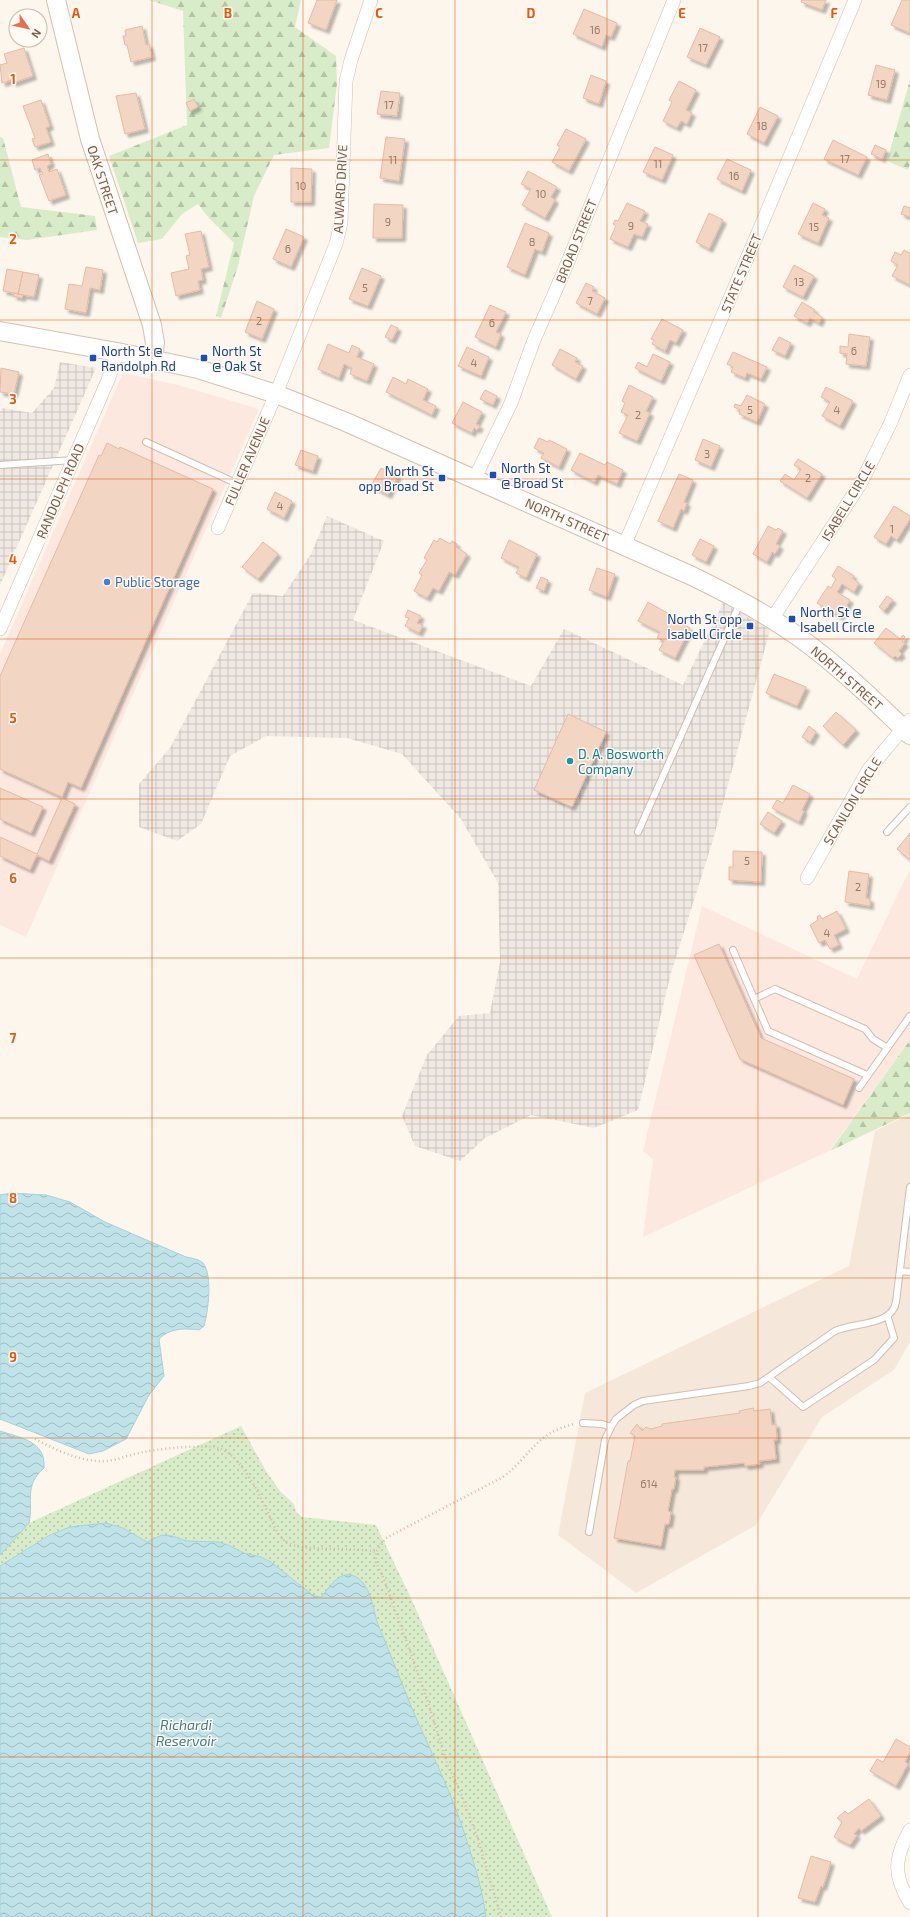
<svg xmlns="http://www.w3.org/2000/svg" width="910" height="1917" viewBox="0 0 910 1917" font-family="'Exo 2',sans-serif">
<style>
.residential{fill:#f5e8da}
.commercial{fill:#fde8e0}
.industrial{fill:url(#industrial-grid)}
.grass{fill:url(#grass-dots)}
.forest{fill:url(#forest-firs)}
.water{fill:url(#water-waves);stroke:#a5d3da}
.building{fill:#f3d5c3;stroke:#e6bba3;filter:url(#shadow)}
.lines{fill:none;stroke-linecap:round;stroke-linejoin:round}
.lane-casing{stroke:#d1beb0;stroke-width:8}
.street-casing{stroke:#d1beb0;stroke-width:14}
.secondary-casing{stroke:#d6c0b0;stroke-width:20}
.path{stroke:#d9b8a5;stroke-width:2.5;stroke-dasharray:1 3;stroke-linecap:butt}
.lane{stroke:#fff;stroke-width:6}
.street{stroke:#fff;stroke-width:13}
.secondary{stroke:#fff;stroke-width:18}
.grid{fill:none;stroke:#e8590c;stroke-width:1;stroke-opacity:0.55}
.transit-dot{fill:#1a4fb4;stroke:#fffaf3;stroke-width:1.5}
.shop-dot{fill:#3f7fe0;stroke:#fffaf3;stroke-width:1.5}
.culture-dot{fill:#0f9aa8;stroke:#fffaf3;stroke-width:1.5}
.labels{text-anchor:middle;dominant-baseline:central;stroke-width:3;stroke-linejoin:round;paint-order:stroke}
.number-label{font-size:11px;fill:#987a6a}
.street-label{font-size:13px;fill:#7a5c4d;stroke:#fffaf3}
.transit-label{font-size:13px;fill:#164399;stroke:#fffaf3;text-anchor:start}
.shop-label{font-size:13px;fill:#366cbe;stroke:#fffaf3;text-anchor:start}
.culture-label{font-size:13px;fill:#0d838f;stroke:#fffaf3;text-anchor:start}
.water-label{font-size:14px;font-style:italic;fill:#437c86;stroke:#fffaf3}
.grid-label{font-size:13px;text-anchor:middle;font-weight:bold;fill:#e8590c;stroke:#fffaf3;stroke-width:3;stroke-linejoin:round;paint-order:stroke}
</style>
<defs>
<pattern id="industrial-grid" width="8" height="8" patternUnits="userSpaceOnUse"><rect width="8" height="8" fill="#efe9e4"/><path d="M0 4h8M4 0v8" fill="none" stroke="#c7c0bb"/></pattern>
<pattern id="grass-dots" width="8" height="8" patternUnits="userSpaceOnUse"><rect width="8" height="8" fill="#d8ecc9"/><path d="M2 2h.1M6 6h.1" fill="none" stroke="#b4c2a5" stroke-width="1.8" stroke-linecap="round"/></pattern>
<pattern id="forest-firs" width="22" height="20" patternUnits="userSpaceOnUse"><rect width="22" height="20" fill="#d8ecc9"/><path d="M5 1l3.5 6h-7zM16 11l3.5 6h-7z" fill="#b4c2a5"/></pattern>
<pattern id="water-waves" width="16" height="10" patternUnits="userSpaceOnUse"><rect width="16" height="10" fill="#bfe3e8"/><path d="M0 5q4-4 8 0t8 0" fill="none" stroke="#a0bbbe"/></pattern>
<filter id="shadow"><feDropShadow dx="3.5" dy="3.5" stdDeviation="1" flood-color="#0004"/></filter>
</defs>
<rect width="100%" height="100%" fill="#fdf6ec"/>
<path class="residential" d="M910,1114V1342L894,1370L822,1417L756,1525L636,1593L558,1535L585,1393L849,1266L875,1131Z"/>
<path class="commercial" d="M123,373L178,385L259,409L26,937L0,925V654Z
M910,869V1040L829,1151L643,1237L653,1159L643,1151L702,906L857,979Z"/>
<path class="industrial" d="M60,362L96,368L0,585V412L2,408L32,413L54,388Z
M327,516L384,541L353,620L531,686L564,629L683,685L723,603L770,630L713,840L671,973L638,1110L594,1128L531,1115L485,1138L460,1161L415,1146L402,1116L427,1055L459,1016L490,1013L500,962L498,883L461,819L402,754L347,738L266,736L230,756L201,824L177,841L139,827V784L170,748L253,593L283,596L311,554Z"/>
<path class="grass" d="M241,1426L266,1471L280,1491L294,1504L296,1512L302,1517L376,1525L411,1598L552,1917H486C477,1851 447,1788 421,1728C401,1684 383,1640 369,1594L326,1591L321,1597L314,1596L271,1562L261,1557L244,1553L228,1545L218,1542L187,1541L172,1536L153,1539L147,1542L135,1535L70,1527L48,1536L0,1566V1555L29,1523Z"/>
<path class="forest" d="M149,0H301L295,27L336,56L337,84L329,148L274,155L254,196L238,266L221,318L216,316L234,243L208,217L198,204L182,214L162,239L138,243L109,156L187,125L183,11Z
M910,80V164L908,170L887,161Z
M0,137L3,138L21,207L95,216L97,230L27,240L0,237Z
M910,1040V1113L830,1151Z"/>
<path class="water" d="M11,1193L46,1195L70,1202L105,1222L186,1257C191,1258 199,1259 203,1263C213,1275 208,1313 204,1326L199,1330C185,1328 170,1328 159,1339L164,1376L149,1395L126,1439L103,1451L89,1454L0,1419V1195Z
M0,1431C21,1438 46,1441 44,1468C23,1487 34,1500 29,1523L0,1555Z
M106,1523L123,1528L147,1542L162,1535L172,1536L187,1541L218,1542L228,1545L244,1553L261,1557L271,1562L314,1596L321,1597C330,1587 339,1570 354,1576C371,1583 373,1610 378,1624C389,1651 400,1679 411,1706C428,1746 448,1785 462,1826C472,1856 482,1886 486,1917H0V1566L48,1536L70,1527Z"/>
<path class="building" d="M317,0H337L326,30L308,23Z
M802,0H826L822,10L801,2Z
M902,0H910V33L891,25Z
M584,9L617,23L611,37L606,35L602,47L573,34Z
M142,26L146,45L149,44L152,57L131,62L127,45H125L123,36H126L125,30Z
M700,28L720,37L706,65L687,57Z
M24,48L33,76L13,83L12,80L2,83L0,65L7,63L4,54Z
M876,65L895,70L887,100L868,95Z
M591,75L606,81L599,104L583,98Z
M679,81L696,90L686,110L692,113L687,124L681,121L677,128L663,121L672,102L669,100Z
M381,91L400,93L397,116L377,114Z
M136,93L145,129L125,134L116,96Z
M194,99L198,107L190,111L186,103Z
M41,100L50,126L46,128L51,142L35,147L32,139L35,138L23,106Z
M760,107L778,116L764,143L747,134Z
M566,129L586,139L569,171L552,162L560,147L557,145Z
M386,137L405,139L399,181L380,178Z
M833,140L867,157L858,175L824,159Z
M875,145L886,150L882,159L871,154Z
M655,147L673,155L662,180L643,172Z
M48,154L51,164L47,166L49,172L57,169L66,195L49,201L39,175L43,174L40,168L35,170L32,160Z
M727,159L751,170L742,191L717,179Z
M291,168L312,169L311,202H291Z
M528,171L557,187L551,197L555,200L545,218L522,205L531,189L521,184Z
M627,203L645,211L640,221L648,224L642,237L634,234L628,247L610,239L616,226L613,224L615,220L618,221Z
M813,203L825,209L822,215L829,218L818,243L798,234Z
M374,204L403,205L402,238H373Z
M904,206L910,208V217L901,214Z
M709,213L723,220L709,249L696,242Z
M525,223L549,233L542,252L535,249L525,275L507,267Z
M286,229L304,237L291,267L273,259Z
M201,231L209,267L201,269L203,280L198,281L200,290L176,296L171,273L189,269L186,256L190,255L185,234Z
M904,250L910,253V285L892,276L898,265L891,261L895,252L901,255Z
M794,265L814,276L803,297L783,287Z
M86,267L103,270L100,290L90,288L86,313L65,309L69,284L82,286Z
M362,268L381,276L368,306L349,299Z
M7,269L23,272L18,294L3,291Z
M23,272L39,275L34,297L18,294Z
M586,283L594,287L592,291L605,298L597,314L576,303Z
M14,293L23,295L22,298L13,296Z
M257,301L274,309L262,339L245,332Z
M802,302L815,310L814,312L822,317L819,323L810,318L807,323L794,316Z
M490,305L506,312L496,332L501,334L496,347L475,337Z
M662,319L683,330L676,343L670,340L665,351L652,344L654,340L651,339Z
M391,325L398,328L392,340L385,337Z
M849,334L870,337L866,366L846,364L847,354L840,353V346L848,347Z
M779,337L791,343L785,356L772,350Z
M328,344L349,353L352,345L360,349L357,357L374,364L367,381L350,374L352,368L344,364L339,378L318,369Z
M467,347L489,357L481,376L458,366Z
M560,349L577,358L575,362L583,366L576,379L552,365Z
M733,352L767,367L761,379L747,373L745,378L731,372L733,367L727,364Z
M653,354L670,362L661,381L635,368L638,362L647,367Z
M1,368L19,372L14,394L0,392Z
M393,377L406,384L408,379L428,389L423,400L436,406L432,415L386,392Z
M629,385L653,397L646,411L650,413L637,441L619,433L628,415L621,412L625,403L622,401Z
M826,387L853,401L840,426L822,416L830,402L821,397Z
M485,390L497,396L493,405L480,399Z
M747,395L765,404L757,422L739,414L740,410L734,407L735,404L741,406Z
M463,402L482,412L476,424L480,426L477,430L474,428L472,433L452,423Z
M539,438L548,442L549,440L567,449L559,467L541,458L544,453L534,448Z
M703,439L720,446L711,467L695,460Z
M107,443L119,449L120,447L213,489L81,788L68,782L62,797L0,769V676L99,455L101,456Z
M301,450L318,456L313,471L295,465Z
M580,453L605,465L607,462L623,470L617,484L598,475L594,482L571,470Z
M798,459L822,474L807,498L780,481L785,474L794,480L801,469L794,465Z
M381,468L398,476L388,495L371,486Z
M679,474L693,480L684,502L687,503L684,511L681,509L673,528L658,521Z
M275,492L292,501L284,518L267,509Z
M894,506L910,516V519L897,540L891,536L886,544L874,537Z
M768,526L776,530L778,528L783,531L776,544L780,546L775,554L772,552L767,562L753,554Z
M440,538L450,544L452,541L457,544L456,547L467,554L455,575L449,572L439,591L433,588L427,598L414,591L422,575L419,573L427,560L424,558L434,540L437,542Z
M700,539L714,546L706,562L692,555Z
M509,540L537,554L526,578L516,573L519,567L501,558Z
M263,542L278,554L258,579L242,567Z
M838,566L854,576L852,578L859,583L854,592L842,584L837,592L850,600L840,617L817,603L828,586L831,588L836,579L832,576Z
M597,568L615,574L607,597L589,590Z
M541,577L548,580L544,591L536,588Z
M887,596L893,600L884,611L879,607Z
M648,602L676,618L675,620L690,628L675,658L659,650L664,641L657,638L660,632L638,621Z
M408,610L421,616L417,623L423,625L419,633L405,626L409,618L405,617Z
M886,628L900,639L903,635L905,637L902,641L905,643L899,651L902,654L898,658L895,656L893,658L874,643Z
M774,674L806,687L797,706L766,693Z
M836,712L856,730L843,745L823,726Z
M568,714L606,732L572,807L534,790Z
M809,726L816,732L810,742L802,737Z
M793,785L810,794L802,810L804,811L799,822L772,808L777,800L783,803Z
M0,788L43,807L31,833L0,819Z
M62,798L75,804L49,861L37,855L30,870L0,856V837L37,854Z
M768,812L782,821L774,833L760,824Z
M910,833V860L897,849Z
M733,851L762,852L761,882L729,880V867H733Z
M849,871L869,874L866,898L870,899V906L845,902Z
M837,911L846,929L834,935L839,945L830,949L825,940L819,943L810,925L818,920L817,917L820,915L822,919Z
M719,944L761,1038L854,1079L843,1105L740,1059L694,955Z
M753,1408L754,1411L770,1409L772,1425L776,1424L777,1440H774L776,1459L759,1461L760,1464L745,1466L744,1463L704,1467V1470H675L674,1477H676L674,1489H672L668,1511L671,1512L669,1524H665L661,1546L614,1538L628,1461H630L635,1436L630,1433L637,1424L642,1431L646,1427L651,1429L662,1426V1424L740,1413L739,1411Z
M896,1739L910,1747V1752L905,1762L908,1764L896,1786L870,1771L877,1759L883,1762Z
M869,1799L881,1816L861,1831L859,1828L854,1834L857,1835L850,1845L834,1837L842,1822L837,1818L845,1811L848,1814Z
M811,1856L831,1862L823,1887L821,1886L815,1902L798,1898Z"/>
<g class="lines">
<defs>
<path id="lane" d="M146,442L238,484
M0,465L73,460
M638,832L740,603
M887,832L910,807
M733,950L768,1031L867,1075
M754,999L775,989L865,1029L873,1039L886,1047
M859,1088L910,1016
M900,1271L910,1272
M769,1377L803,1407L874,1360L894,1338L888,1318
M583,1423L602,1424L611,1427
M589,1532L605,1440L611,1427L616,1419L634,1405L643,1401L749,1386L760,1383L835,1331C855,1322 892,1326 896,1302L910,1187"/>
<path id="street" d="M474,480L511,403L534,340L565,269L674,0
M218,528L276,394L336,244L341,223L346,81L351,60L371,0
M624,546L763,221L855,0
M772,619L861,483L891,422L910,375
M0,629L108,380L117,352
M807,878L869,769L910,720
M910,1830C894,1858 893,1875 910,1903"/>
<path id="secondary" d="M56,0L90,139L152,325L155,343L153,359
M0,331L117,352L198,369L276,394L346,422L692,576C729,594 767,614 800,638C840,667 875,701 910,735"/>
</defs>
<use href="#lane" class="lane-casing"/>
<use href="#street" class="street-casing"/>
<use href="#secondary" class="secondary-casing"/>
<path class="path" d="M35,1439C56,1450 82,1463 107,1461C118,1460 128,1455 139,1453C154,1449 204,1444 218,1448C241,1454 260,1496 270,1517C274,1525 278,1536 286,1542C303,1553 353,1546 376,1552
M501,1917L478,1839L460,1791L448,1766L426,1696L385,1582L376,1562V1552L386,1538L503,1477C532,1455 534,1434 574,1424"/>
<use href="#lane" class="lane"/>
<use href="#street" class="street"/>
<use href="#secondary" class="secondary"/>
</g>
<path class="grid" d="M152,0V1917M303,0V1917M455,0V1917M607,0V1917M758,0V1917M0,160H910M0,320H910M0,479H910M0,639H910M0,799H910M0,958H910M0,1118H910M0,1278H910M0,1438H910M0,1598H910M0,1757H910"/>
<g class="transit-dot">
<rect x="89" y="354" width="8" height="8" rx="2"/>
<rect x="200" y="354" width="8" height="8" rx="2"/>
<rect x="489" y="471" width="8" height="8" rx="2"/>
<rect x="438" y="474" width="8" height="8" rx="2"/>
<rect x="788" y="615" width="8" height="8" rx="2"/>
<rect x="746" y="622" width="8" height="8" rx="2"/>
</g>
<circle class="shop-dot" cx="107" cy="582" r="4"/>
<circle class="culture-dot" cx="570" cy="761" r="4"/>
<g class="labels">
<g class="number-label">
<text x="595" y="29">16</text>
<text x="703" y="47">17</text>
<text x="881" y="83">19</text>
<text x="389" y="104">17</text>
<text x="762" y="125">18</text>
<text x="845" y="158">17</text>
<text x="393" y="159">11</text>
<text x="658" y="163">11</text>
<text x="734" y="175">16</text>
<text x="301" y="185">10</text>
<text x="541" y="193">10</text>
<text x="388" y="221">9</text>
<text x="631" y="225">9</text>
<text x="814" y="226">15</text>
<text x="532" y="241">8</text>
<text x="288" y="248">6</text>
<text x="799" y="281">13</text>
<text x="365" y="287">5</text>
<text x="590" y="300">7</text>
<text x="259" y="320">2</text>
<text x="492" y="322">6</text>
<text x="854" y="350">6</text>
<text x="474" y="362">4</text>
<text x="750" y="409">5</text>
<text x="837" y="409">4</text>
<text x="638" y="414">2</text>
<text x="707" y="453">3</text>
<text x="808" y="477">2</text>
<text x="280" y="505">4</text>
<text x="892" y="528">1</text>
<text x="747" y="860">5</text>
<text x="858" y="886">2</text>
<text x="827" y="932">4</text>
<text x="649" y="1483">614</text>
</g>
<g class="street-label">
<text transform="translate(103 180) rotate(72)">OAK STREET</text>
<text transform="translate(340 189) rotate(-87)">ALWARD DRIVE</text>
<text transform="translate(576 241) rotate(-68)">BROAD STREET</text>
<text transform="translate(741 273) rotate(-67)">STATE STREET</text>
<text transform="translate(247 461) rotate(-67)">FULLER AVENUE</text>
<text transform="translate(60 491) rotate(-67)">RANDOLPH ROAD</text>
<text transform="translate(848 501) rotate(-59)">ISABELL CIRCLE</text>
<text transform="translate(567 520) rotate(24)">NORTH STREET</text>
<text transform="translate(847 678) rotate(41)">NORTH STREET</text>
<text transform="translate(852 801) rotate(-59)">SCANLON CIRCLE</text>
</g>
<g class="transit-label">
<text x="101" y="351">North St @<tspan x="101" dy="15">Randolph Rd</tspan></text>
<text x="212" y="351">North St<tspan x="212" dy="15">@ Oak St</tspan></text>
<text x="501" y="468">North St<tspan x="501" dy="15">@ Broad St</tspan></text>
<text x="434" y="471" text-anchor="end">North St<tspan x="434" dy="15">opp Broad St</tspan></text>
<text x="800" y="612">North St @<tspan x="800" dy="15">Isabell Circle</tspan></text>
<text x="742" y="619" text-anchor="end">North St opp<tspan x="742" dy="15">Isabell Circle</tspan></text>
</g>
<g class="shop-label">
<text x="115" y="582">Public Storage</text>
</g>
<g class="culture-label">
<text x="578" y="754">D. A. Bosworth<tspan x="578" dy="15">Company</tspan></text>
</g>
<g class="water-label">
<text x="186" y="1724">Richardi<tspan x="186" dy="16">Reservoir</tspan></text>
</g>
</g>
<g class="grid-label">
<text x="76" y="18">A</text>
<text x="228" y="18">B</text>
<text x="379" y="18">C</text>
<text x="531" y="18">D</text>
<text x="682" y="18">E</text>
<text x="834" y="18">F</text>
<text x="13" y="84">1</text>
<text x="13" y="244">2</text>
<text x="13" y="404">3</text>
<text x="13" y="564">4</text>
<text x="13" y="723">5</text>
<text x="13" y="883">6</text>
<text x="13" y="1043">7</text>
<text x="13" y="1203">8</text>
<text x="13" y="1362">9</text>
</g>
<g transform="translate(28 28) rotate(124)"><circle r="19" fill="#fffaf3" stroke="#cabbb1"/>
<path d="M0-3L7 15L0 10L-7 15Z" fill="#e76f51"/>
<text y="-6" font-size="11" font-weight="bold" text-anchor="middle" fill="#7a5c4d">N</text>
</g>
</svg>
